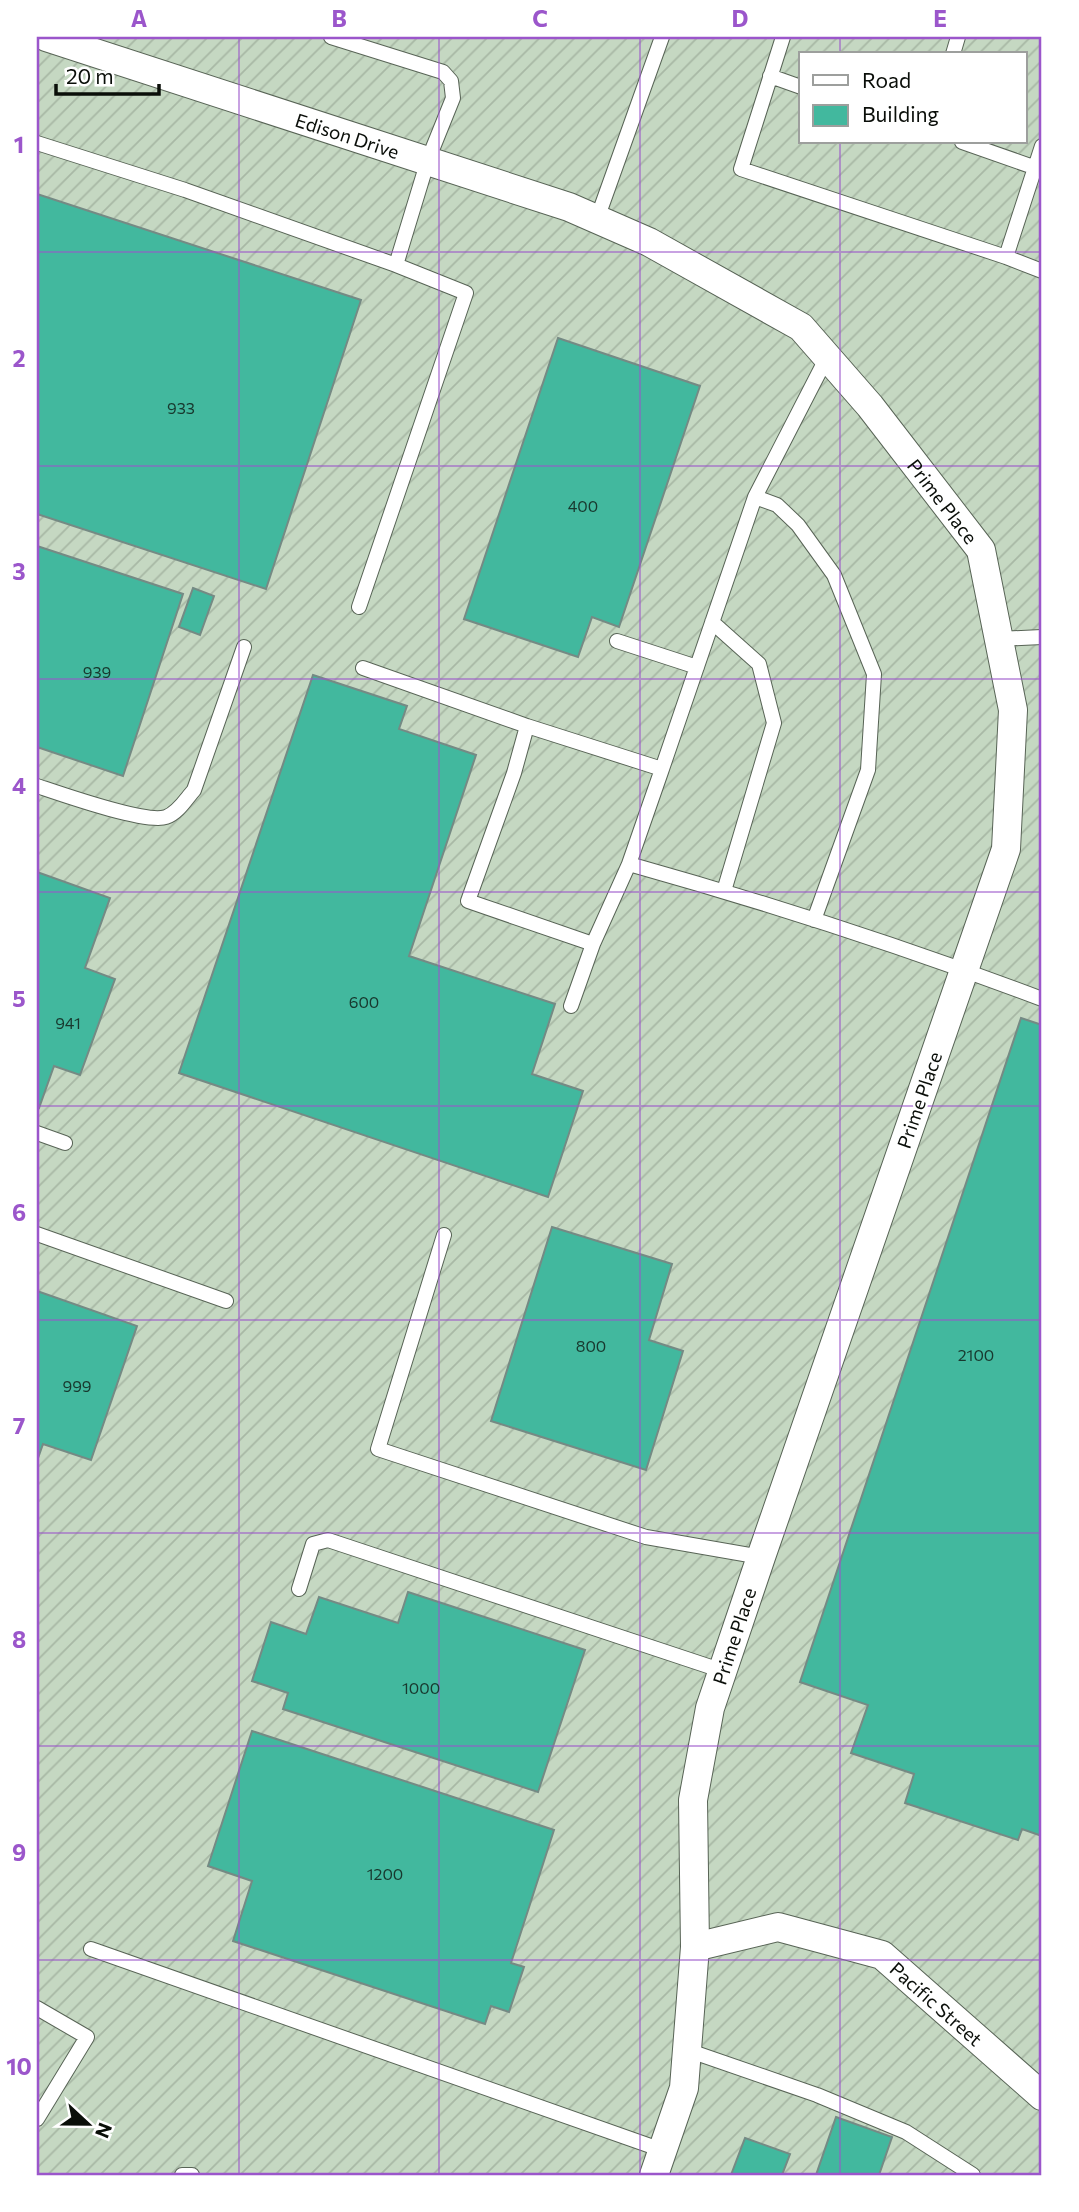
<svg xmlns="http://www.w3.org/2000/svg" width="1079" height="2212" viewBox="0 0 1079 2212" font-family="Commissioner,sans-serif">
<style>
.industrial{fill:url(#industrial-furrows);fill-rule:evenodd}
.building{fill:#42b89e;stroke:#758a84;stroke-width:2}
.lines{fill:none;stroke-linecap:round;stroke-linejoin:round}
.lane-casing{stroke:#586456;stroke-width:16}
.street-casing{stroke:#586456;stroke-width:30}
.lane{stroke:#fff;stroke-width:14}
.street{stroke:#fff;stroke-width:28}
.grid{fill:none;stroke:#9b56cb;stroke-width:2;stroke-opacity:0.55}
.labels{text-anchor:middle;dominant-baseline:central;stroke-width:5;stroke-linejoin:round;paint-order:stroke}
.number-label{font-size:16px;fill:#18382e}
.street-label{font-size:19px;fill:#0a0e09;stroke:#fff}
.neatline{fill:none;stroke:#9b56cb;stroke-width:2.5}
.grid-label{font-size:23px;text-anchor:middle;font-weight:bold;fill:#9b56cb}
</style>
<defs>
<pattern id="industrial-furrows" width="10" height="10" patternUnits="userSpaceOnUse" patternTransform="scale(1.75)"><rect width="10" height="10" fill="#c5d8c2"/><path d="M-1 1l2-2M0 10L10 0M9 11l2-2" fill="none" stroke="#a8b8a5"/></pattern>
</defs>
<rect width="100%" height="100%" fill="#d5e3d3"/>
<path class="industrial" d="M37,37H1042V2175H37ZM801,54H1025V142H801Z"/>
<path class="building" d="M37,194L361,300L266,589L37,514Z
M558,338L700,386L619,627L592,617L578,657L464,619Z
M37,546L183,594L123,776L37,747Z
M193,588L214,596L200,635L179,627Z
M313,675L407,706L399,729L476,755L409,956L555,1004L532,1074L583,1091L548,1197L179,1073Z
M37,872L110,898L85,968L115,979L80,1075L54,1066L39,1108L37,1107Z
M1021,1018L1042,1025V1836L1022,1829L1018,1840L905,1803L914,1774L851,1753L868,1705L800,1682Z
M552,1227L672,1264L649,1340L683,1351L646,1470L491,1421Z
M37,1291L137,1326L91,1460L43,1444L37,1461Z
M408,1592L585,1650L538,1792L283,1709L288,1693L252,1681L271,1622L306,1634L319,1597L398,1623Z
M252,1731L554,1830L511,1963L524,1967L509,2012L491,2006L485,2024L233,1941L252,1881L208,1866Z
M836,2117L892,2137L879,2175H816Z
M745,2138L790,2154L782,2175H731Z"/>
<g class="lines">
<defs>
<path id="lane" d="M783,37L741,169L1006,257
M953,54L958,37
M770,76L801,87
M962,142L1042,170
M37,143L185,190L396,265L428,160L453,98L451,81L443,72L331,37
M1042,146L1006,257L1042,271
M597,219L662,37
M755,497L827,357
M359,607L466,293L396,265
M712,622L759,664L774,723L724,891
M999,639L1042,637
M617,641L697,667
M363,668L527,726
M662,769L755,497L777,505L798,525L834,575L874,674L868,770L814,920
M37,786C61,794 146,824 166,817C178,813 186,799 194,790L244,647
M593,944L468,901L514,773L527,726L662,769L629,864
M571,1006L593,944L629,864C768,903 907,948 1042,999
M37,1133L65,1143
M37,1234L226,1301
M444,1235L378,1449L646,1537L761,1557
M299,1589L313,1544L328,1540L723,1671
M91,1949L662,2150
M37,2008L87,2037L37,2119
M687,2050L817,2095L906,2132L973,2175
M182,2175H192"/>
<g id="street">
<path id="s1" d="M46,37L569,207L649,242L801,327L870,406L981,550L1013,710L1006,849L761,1557L710,1708L693,1800L695,1947L684,2088L654,2175"/>
<path id="s2" d="M695,1947L778,1927L882,1955L1042,2096"/>
</g>
</defs>
<use href="#lane" class="lane-casing"/>
<use href="#street" class="street-casing"/>
<use href="#lane" class="lane"/>
<use href="#street" class="street"/>
</g>
<path class="grid" d="M239,37V2175M439,37V2175M640,37V2175M840,37V54M840,142V2175M37,252H1042M37,466H1042M37,679H1042M37,892H1042M37,1106H1042M37,1320H1042M37,1533H1042M37,1746H1042M37,1960H1042"/>
<g class="labels">
<g class="number-label">
<text x="181" y="407">933</text>
<text x="583" y="505">400</text>
<text x="97" y="671">939</text>
<text x="364" y="1001">600</text>
<text x="68" y="1022">941</text>
<text x="591" y="1345">800</text>
<text x="976" y="1354">2100</text>
<text x="77" y="1385">999</text>
<text x="421" y="1687">1000</text>
<text x="385" y="1873">1200</text>
</g>
<g class="street-label">
<text stroke="none"><textPath href="#s1" startOffset="317">Edison Drive</textPath></text>
<text stroke="none"><textPath href="#s1" startOffset="1036">Prime Place</textPath></text>
<text transform="translate(919 1100) rotate(-71)">Prime Place</text>
<text transform="translate(734 1636) rotate(-72)">Prime Place</text>
<text stroke="none"><textPath href="#s2" startOffset="266">Pacific Street</textPath></text>
</g>
</g>
<rect width="1079" height="2212" fill="none" stroke="#ffffff" stroke-width="77"/>
<rect x="799" y="52" width="228" height="91" fill="#ffffff" stroke="#9d9f9d" stroke-width="2"/>
<rect x="813" y="75" width="35" height="10" fill="#ffffff" stroke="#9d9f9d" stroke-width="2"/>
<text x="862" y="88" font-size="21" fill="#0a0e09">Road</text>
<rect x="813" y="105" width="35" height="21" fill="#42b89e" stroke="#9d9f9d" stroke-width="2"/>
<text x="862" y="122" font-size="21" fill="#0a0e09">Building</text>
<g transform="translate(88 2124) rotate(112)" stroke="#ffffff" stroke-width="5" paint-order="stroke">
<path d="M0-5L12 26L0 18L-12 26Z" fill="#0a0e09"/>
<text y="-10" font-size="19" font-weight="bold" text-anchor="middle" fill="#0a0e09">N</text>
</g>
<path d="M56 84v10h103v-10" fill="none" stroke="#0a0e09" stroke-width="3.5"/>
<text x="66" y="84" font-size="21" fill="#0a0e09" stroke="#ffffff" stroke-width="5" paint-order="stroke">20 m</text>
<rect x="38" y="38" width="1002" height="2136" class="neatline"/>
<g class="grid-label">
<text x="139" y="27">A</text>
<text x="339" y="27">B</text>
<text x="540" y="27">C</text>
<text x="740" y="27">D</text>
<text x="940" y="27">E</text>
<text x="19" y="153">1</text>
<text x="19" y="367">2</text>
<text x="19" y="580">3</text>
<text x="19" y="794">4</text>
<text x="19" y="1007">5</text>
<text x="19" y="1221">6</text>
<text x="19" y="1434">7</text>
<text x="19" y="1648">8</text>
<text x="19" y="1861">9</text>
<text x="19" y="2075">10</text>
</g>
</svg>
